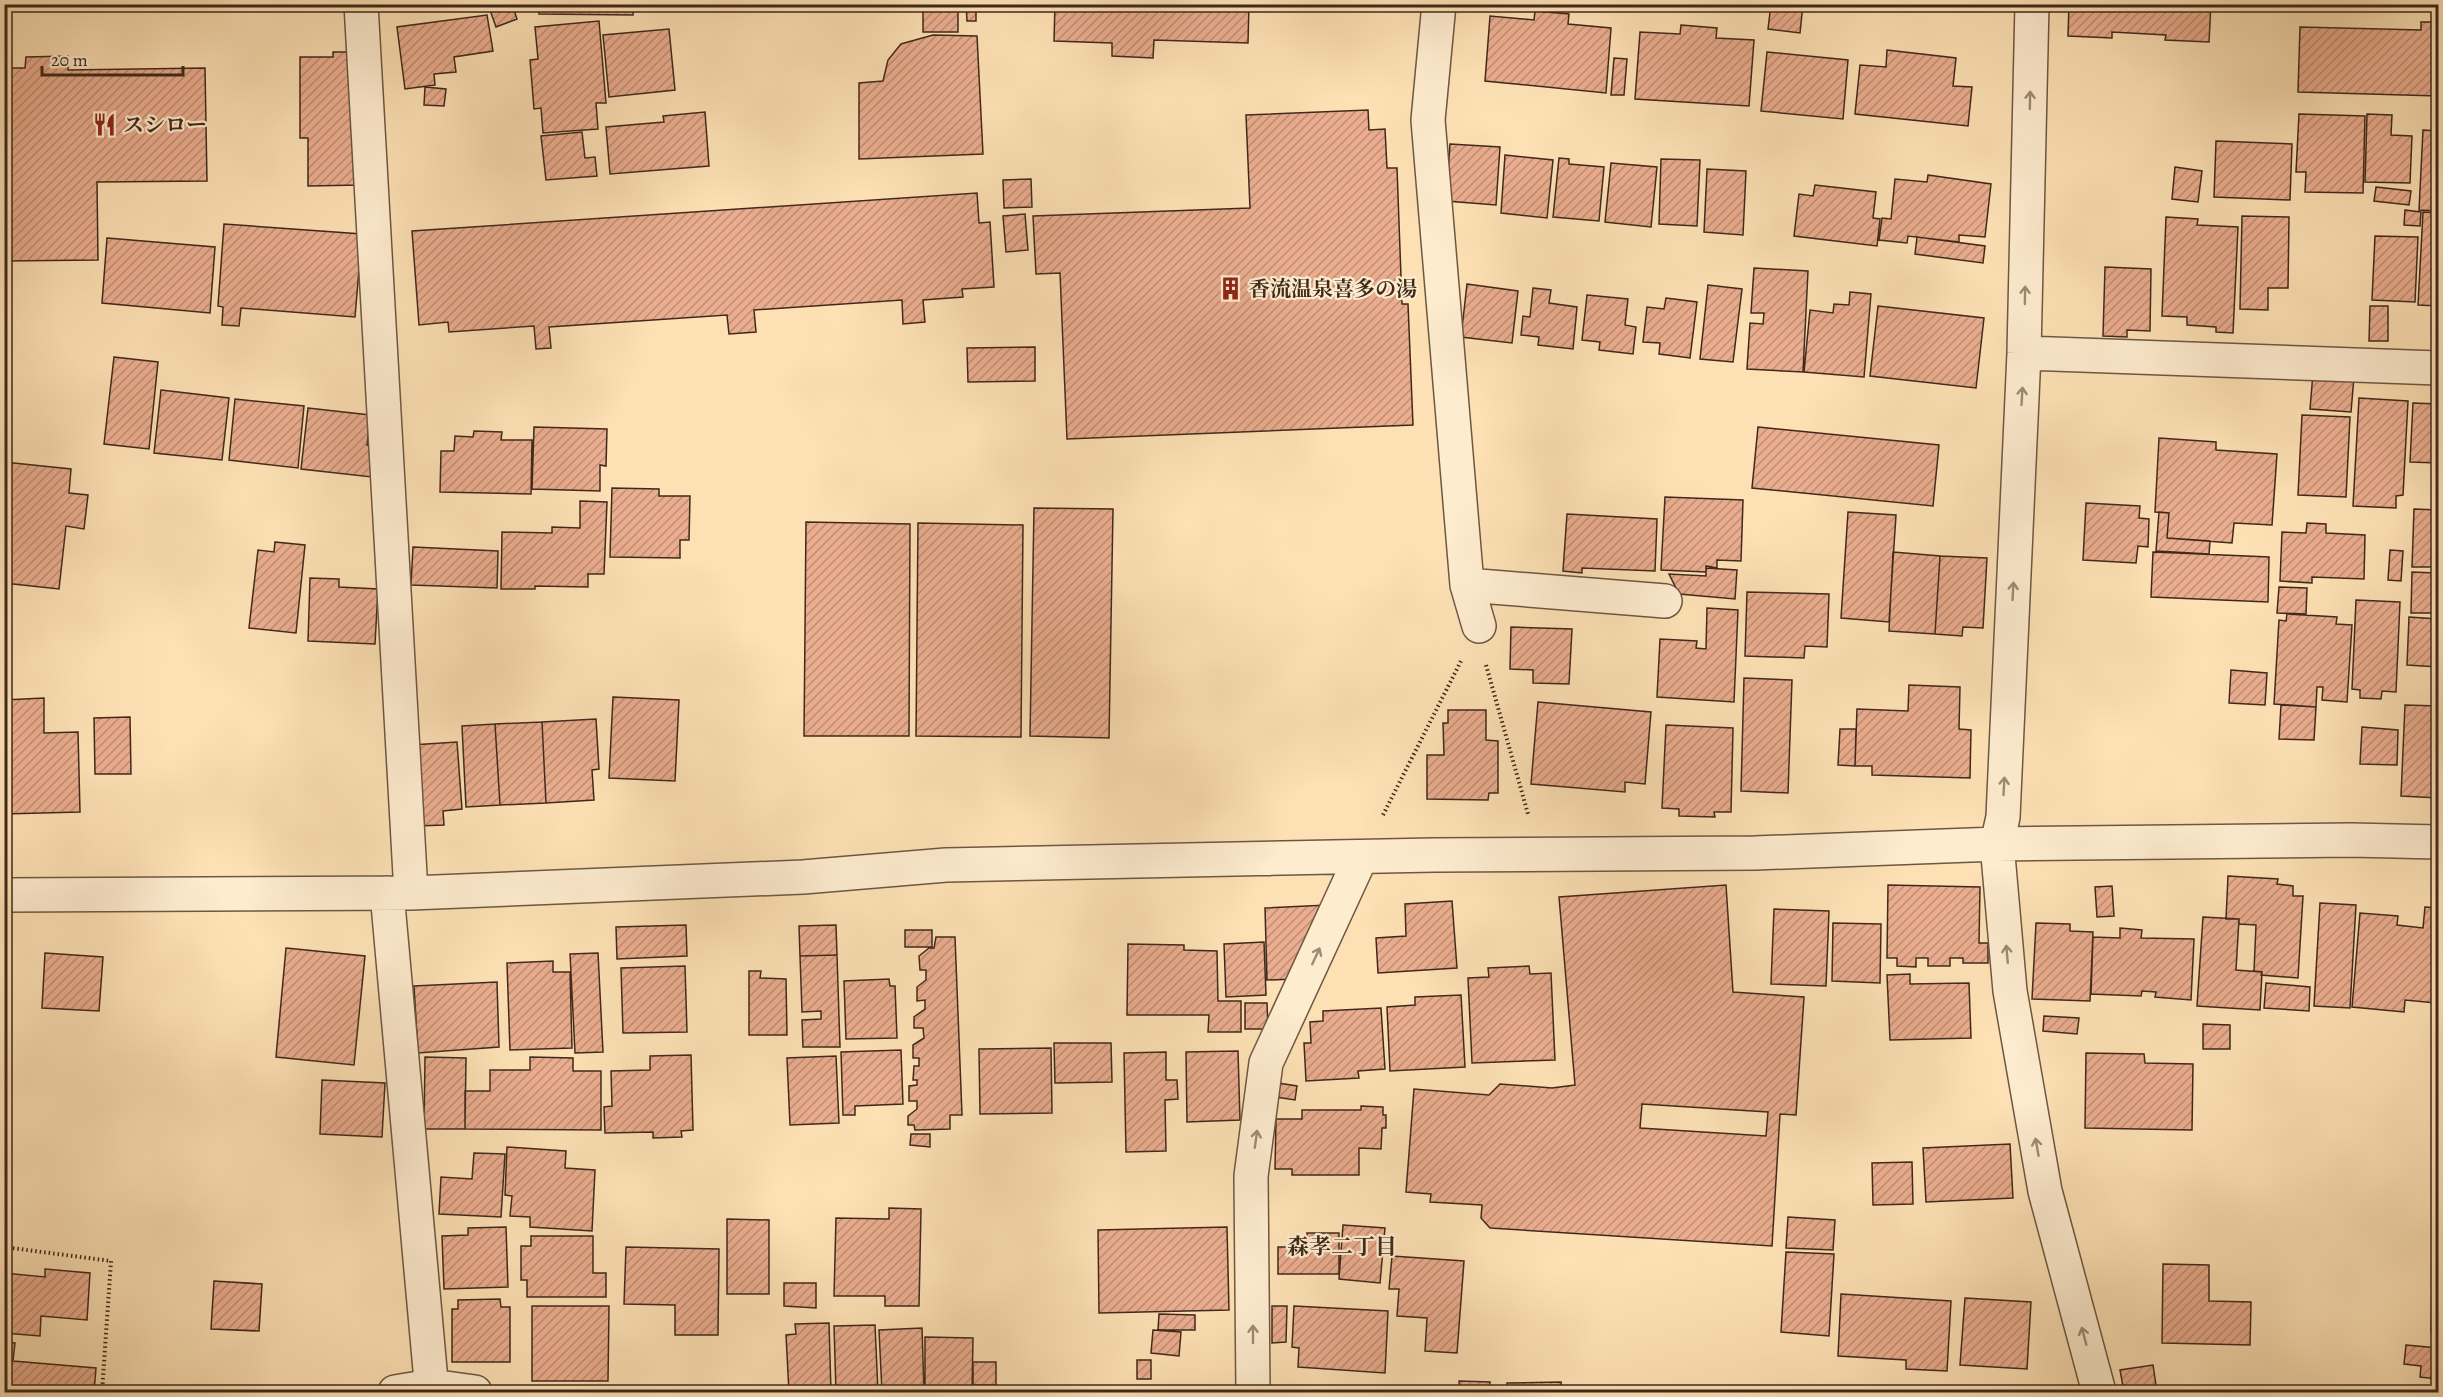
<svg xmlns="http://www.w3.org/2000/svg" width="2443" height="1397" viewBox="0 0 2443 1397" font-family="Alegreya,'Noto Serif JP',serif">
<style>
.building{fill:url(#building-hatch);stroke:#3f291b;stroke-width:1.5;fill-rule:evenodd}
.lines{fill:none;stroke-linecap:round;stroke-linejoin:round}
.minor-casing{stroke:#6e5742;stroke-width:36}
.path{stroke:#3f291b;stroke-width:4;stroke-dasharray:1.5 3;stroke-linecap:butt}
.minor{stroke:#feeccf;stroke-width:33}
.oneway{stroke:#9e8a75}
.labels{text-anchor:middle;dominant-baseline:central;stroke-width:4.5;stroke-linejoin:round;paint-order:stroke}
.poi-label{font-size:21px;font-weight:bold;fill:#3f291b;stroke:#feeccf;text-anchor:start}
.neighbourhood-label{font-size:22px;font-weight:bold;fill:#3f291b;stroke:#feeccf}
</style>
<defs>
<pattern id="building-hatch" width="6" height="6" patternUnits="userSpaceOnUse" patternTransform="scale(1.5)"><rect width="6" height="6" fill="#ebad8f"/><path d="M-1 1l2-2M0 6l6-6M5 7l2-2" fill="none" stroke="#c08d74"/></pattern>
</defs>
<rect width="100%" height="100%" fill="#fde1b5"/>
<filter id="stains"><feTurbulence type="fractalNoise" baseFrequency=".00333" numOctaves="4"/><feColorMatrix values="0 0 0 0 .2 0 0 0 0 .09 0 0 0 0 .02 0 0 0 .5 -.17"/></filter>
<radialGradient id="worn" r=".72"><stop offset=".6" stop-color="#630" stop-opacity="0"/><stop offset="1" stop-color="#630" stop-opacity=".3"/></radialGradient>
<path class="building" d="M497,4H512L517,19L496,27L489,7Z
M539,4H633V15L539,14Z
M923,4H958V32H923Z
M966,4H976V21H967Z
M1055,4H1249L1248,43L1154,40L1153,58L1112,56V43L1054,41Z
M1771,4H1803L1800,33L1768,29Z
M2069,4H2211L2209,42L2165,40L2166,35L2112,32V38L2068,36Z
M1535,11L1569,14L1568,24L1611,28L1606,93L1485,81L1490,16L1534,20Z
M487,15L493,51L454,57L456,72L434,74L435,85L405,89L397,27Z
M599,21L606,103H596L598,129L543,133L541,108L534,109L530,60L538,59L535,27Z
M2421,22H2438V96L2298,92L2300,27L2421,30Z
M1681,25L1717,28L1716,38L1754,40L1749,106L1635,99L1640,32L1680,34Z
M669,29L675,90L609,97L603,35Z
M933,35L977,36L983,154L859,159V83L883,81L888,60L901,44Z
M1887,50L1956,58L1953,86L1972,87L1968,126L1855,114L1860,65L1886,67Z
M333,52H352L360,185L308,186V138H300V57H333Z
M1767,52L1848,60L1843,119L1761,111Z
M68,56V70L205,68L207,181L97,182L98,260L4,261V68H25L26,57Z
M1614,58L1627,59L1624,95H1611Z
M425,87L446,89L444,106L424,105Z
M1368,110L1369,130L1385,129L1387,168H1397L1402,304H1408L1413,425L1067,439L1060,273L1036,274L1033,216L1250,208L1246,115Z
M705,112L709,166L610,174L606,127L664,122L663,116Z
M2299,114L2365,116L2363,193L2305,192L2306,172H2296Z
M2367,114L2392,115L2391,135L2412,136L2410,183L2365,182Z
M2423,130L2438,131V211L2419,210Z
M582,132L585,158L595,157L597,176L546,180L541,136Z
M2216,141L2292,144L2290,200L2214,197Z
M1450,144L1500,147L1496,205L1446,201Z
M1505,155L1553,160L1547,218L1501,213Z
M1559,158L1569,159V164L1604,167L1599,221L1553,217Z
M1661,159L1700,160L1697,226L1659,224Z
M1611,163L1657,167L1651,227L1605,222Z
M2175,167L2202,171L2198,202L2172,199Z
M1707,169L1746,171L1743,235L1704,232Z
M1928,175L1991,184L1985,237L1959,235V242L1908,236L1907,243L1879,240L1882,218L1891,219L1895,179L1927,182Z
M1031,179L1032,207L1004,208L1003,180Z
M1815,185L1876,192L1873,218L1880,219L1877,246L1794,236L1799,194L1813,196Z
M2376,187L2411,191L2409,205L2374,201Z
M977,193L979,223L990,222L994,287L962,289L963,297L923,300L925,322L903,324L902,300L754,310L756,332L729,334L727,315L549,327L551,348L536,349L534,326L449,332L448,322L419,325L412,231Z
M2405,210L2421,212L2420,226L2404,225Z
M2423,212L2438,213V306L2418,305Z
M1025,214L1028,250L1006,252L1003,216Z
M2242,216L2289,217L2288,288H2268V310L2240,309Z
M2166,217L2198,219L2197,225L2238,227L2233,333L2216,332V327L2187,325V317L2162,316Z
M224,224L362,234L355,317L241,308L239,326L222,325L223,307L218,306Z
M2375,236L2418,237L2415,302L2372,300Z
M1917,237L1985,246L1983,263L1915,254Z
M107,238L215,247L210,313L102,303Z
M2105,267L2151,269L2150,331L2127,330V337L2103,336Z
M1754,268L1808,271L1803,372L1747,369L1750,323L1763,324L1764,313H1751Z
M1467,284L1518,291L1512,343L1461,337Z
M1708,285L1742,289L1733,362L1700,359Z
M1533,288L1551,290L1549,303L1577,307L1573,349L1538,345L1539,337L1521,335L1523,316L1530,317Z
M1850,292L1871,294L1864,377L1804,372L1810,310L1833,313L1834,304L1849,305Z
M1587,295L1628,299L1625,325L1636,327L1633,354L1599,350L1600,342L1582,340Z
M1666,298L1697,302L1690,358L1659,354L1660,343L1643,342L1647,307L1664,309Z
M1878,306L1984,318L1976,388L1870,376Z
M2370,306H2388V341H2369Z
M1035,347V381L968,382L967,348Z
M114,357L158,362L149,449L104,444Z
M2313,373L2354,377L2351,412L2310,409Z
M161,390L229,398L222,460L154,453Z
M2359,398L2408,401L2403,495L2396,496V508L2353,506Z
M235,399L304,406L298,468L229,460Z
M2413,403L2438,404V463L2410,462Z
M308,408L370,415L367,445L375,446L372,477L301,469Z
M2302,415L2350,417L2346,497L2298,495Z
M534,427L607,429L606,466L600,465V491L532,489Z
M1758,427L1939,445L1933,506L1752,488Z
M474,431L502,432L501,440H532L531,494L440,492L441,451H454L455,436L473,437Z
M2159,438L2216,442V450L2277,454L2272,525L2234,523L2232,543L2167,538L2169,513L2155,512Z
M4,462L71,469L69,493L88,495L84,529L66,526L59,589L4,583Z
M612,488L659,489V496H690L689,540H680V558L610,557Z
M1665,497L1743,500L1741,561L1717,560V568L1706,566V572L1661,570Z
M580,501L607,502L604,574H588V587L535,586V589H501L502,532L552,533V527L580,528Z
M2086,503L2140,506L2139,518L2149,519L2148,547L2138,546L2136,563L2083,560Z
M1034,508L1113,509L1109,738L1030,736Z
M2414,509L2438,510V567H2412Z
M1848,512L1896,515L1889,622L1841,618Z
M2159,512L2169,513L2167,538L2210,541L2209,554L2156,551Z
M1567,514L1657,519L1655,571L1582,568V573L1563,571Z
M806,522L910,524L909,736H804Z
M918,523L1023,525L1021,737L916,736Z
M2307,523L2326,524V533L2365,535L2364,579L2312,577V583L2280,581L2282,532L2306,533Z
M275,542L305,545L296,633L249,628L258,550L274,552Z
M413,547L498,551L497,588L411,585Z
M2390,550L2403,551L2401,581L2388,580Z
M1893,552L1940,556L1935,634L1889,631Z
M2153,552L2269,557L2268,602L2151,597Z
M1940,556L1987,558L1983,628L1963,627L1962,636L1935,634Z
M1706,568L1737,570L1735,599L1679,594L1669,574L1706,576Z
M2412,572L2435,573L2434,613H2411Z
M310,578L339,579V587L378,589L375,644L308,641Z
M2279,587L2307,588L2306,614L2277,613Z
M1747,592L1829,594L1827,647L1805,646L1804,658L1745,656Z
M2356,600L2400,602L2396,692L2382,691L2381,699L2360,698V690L2352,689Z
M1707,608L1738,610L1734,702L1657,697L1660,639L1697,641L1696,648L1706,649Z
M2287,614L2337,617L2336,624L2352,625L2347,702L2322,700L2323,687H2317L2316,707L2274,704L2279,620L2286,621Z
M2409,617L2438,619V667L2407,665Z
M1511,627L1572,629L1569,684L1533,683V670L1510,669Z
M2231,670L2267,673L2265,705L2229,703Z
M1744,678L1792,680L1788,793L1741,791Z
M1909,685L1960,687L1959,729L1971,730L1970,778L1872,775V766H1855L1857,709L1908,711Z
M613,697L679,700L675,781L609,778Z
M44,698V733L78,732L80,812L4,814V700Z
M1538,702L1651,712L1645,784L1625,782V792L1531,784Z
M2281,705L2316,707L2314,740L2279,739Z
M2405,705L2438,706V798L2401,796Z
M1448,710H1486V740L1498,741V793H1489L1488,800L1427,799V755H1444L1443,723H1448Z
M130,717L131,774H95L94,718Z
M596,719L599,769L592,770L594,800L546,803L542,722Z
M542,722L546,803L500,805L495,724Z
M495,724L500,805L466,807L462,726Z
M1666,725L1733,728L1731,812H1714L1715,817L1679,816V809L1662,808Z
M2362,727L2398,730L2397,765L2360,764Z
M1840,729H1856L1855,766L1838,765Z
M457,742L462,809L443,811L444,825L417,826L411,745Z
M2228,876L2278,879L2277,884L2293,886V896H2303L2298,978L2261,975L2262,972L2254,971L2256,925L2239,924V919H2226Z
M1726,885L1733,992L1804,997L1796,1115L1780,1114L1772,1246L1490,1228L1481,1218L1482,1205L1430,1202L1431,1194L1406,1192L1414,1089L1489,1095L1500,1084L1552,1088L1575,1085L1559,897ZM1642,1104L1768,1112L1766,1136L1640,1128Z
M1888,885L1980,887L1979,943H1988V963H1963V958H1950V966H1928V958H1916V967L1897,966V958H1887Z
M2112,886L2114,916L2097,917L2095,887Z
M1452,901L1457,968L1378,973L1376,938L1406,936L1405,904Z
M2320,903L2356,905L2350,1008L2314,1006Z
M1327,905L1295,979L1267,980L1265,908Z
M2425,907L2438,908L2436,1003L2405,1000L2404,1012L2352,1007L2360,913L2398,916L2397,925L2423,928Z
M1774,909L1829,911L1826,986L1771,984Z
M2203,917L2239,919L2236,970L2262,972L2260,1010L2197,1006Z
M1833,923L1881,924L1880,983L1832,981Z
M2036,923L2070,924V931L2093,932L2090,1001L2032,999Z
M686,925L687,956L617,959L616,927Z
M836,925L837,955L800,956L799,926Z
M2120,928L2142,930L2141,938L2194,939L2191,1000L2155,997L2156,992L2142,991L2141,996L2091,994L2093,937L2120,938Z
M905,930H932V947H905Z
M936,937H955L962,1115H950V1129L915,1130L914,1125H908V1116L917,1109V1101H909V1086L917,1085V1080H913L914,1066H919V1058H913V1045L924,1038L923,1028H914V1017L925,1009V1000L917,1001V987L926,980V970H920L919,956L929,948H934Z
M1264,942L1266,995L1226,997L1224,944Z
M1128,944L1184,945V950L1217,951L1218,1001H1241V1032H1208L1209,1015H1127Z
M286,948L365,956L354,1065L276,1057Z
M45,953L103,957L99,1011L42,1008Z
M598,953L603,1052L575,1053L570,954Z
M837,955L840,1047H803L802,1020L821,1019V1011L802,1012L800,956Z
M553,961V972H570L572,1048L510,1050L507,963Z
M685,966L687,1032L623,1033L621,968Z
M1529,966L1530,974L1551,973L1555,1060L1472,1063L1468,978L1489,977L1488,968Z
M749,971H761L760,978L786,979L787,1035H749Z
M1910,974V984L1969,983L1971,1038L1890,1040L1887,975Z
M889,979L890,986H895L897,1038L846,1039L844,981Z
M497,982L499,1047L418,1053L414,986Z
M2266,983L2310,987L2309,1011L2264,1008Z
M1461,995L1465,1067L1390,1071L1387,1007L1415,1005V997Z
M1245,1003H1267L1268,1029H1245Z
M1381,1008L1385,1069L1358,1071L1359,1078L1306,1081L1304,1043H1311L1310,1022L1323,1021V1011Z
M2044,1016L2079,1018L2077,1034L2043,1031Z
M2203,1024L2230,1025V1049H2203Z
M1054,1043H1111L1112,1082L1055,1083Z
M1051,1048L1052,1113L980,1114L979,1049Z
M901,1050L903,1104L855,1106V1115H843L841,1052Z
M1238,1051L1240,1120L1187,1122L1186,1052Z
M1166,1052V1080H1177L1178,1099L1165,1100L1166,1151L1126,1152L1124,1053Z
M2086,1053L2144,1054L2145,1063L2193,1064L2192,1130L2085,1128Z
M691,1055L693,1130L681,1131L682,1137L653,1138V1132L605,1133L604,1107L612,1106L611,1071L650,1070V1056Z
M836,1056L839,1123L790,1125L787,1058Z
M425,1057L466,1058L465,1129H424Z
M530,1057L573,1058V1071H601V1130L465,1129V1091H490V1070H530Z
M322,1080L385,1083L382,1137L320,1134Z
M1278,1083L1297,1086L1295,1100L1276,1097Z
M4,1089H7L9,1177H4Z
M1361,1106L1383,1107V1115H1386V1128H1382L1381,1149L1359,1148V1175H1292V1169H1275L1276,1119H1302V1110H1361Z
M911,1134H930V1147L910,1145Z
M2010,1144L2013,1198L1926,1202L1923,1148Z
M507,1147L566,1151L565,1168L595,1170L592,1231L530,1227V1217L510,1216L512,1196L505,1195Z
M474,1153L505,1154L501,1217L439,1214L441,1177L472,1179Z
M1912,1162L1913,1204L1873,1205L1872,1163Z
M889,1208L921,1209L919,1306H885V1296H834L836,1218L889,1219Z
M1788,1217L1835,1220L1833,1250L1786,1248Z
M727,1219L769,1220V1294H727Z
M1343,1225L1385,1228L1380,1283L1339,1279Z
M506,1227L508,1287L444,1289L442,1236L468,1235V1228Z
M1227,1227L1229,1310L1099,1313L1098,1230Z
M1307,1233H1339V1274H1278V1247H1307Z
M531,1236H593V1273H606V1297H527V1280H521V1246H531Z
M2433,1242L2438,1243V1332H2431Z
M626,1247L719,1249L718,1335H675V1305L624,1304Z
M1786,1252L1834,1254L1829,1336L1781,1332Z
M1392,1256L1464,1261L1457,1353L1425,1351L1427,1318L1397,1316L1399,1289H1389Z
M2163,1264L2209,1265V1301L2251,1302L2250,1345L2162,1343Z
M45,1269L90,1273L87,1320L41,1316L40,1336L4,1333V1273L45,1277Z
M214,1281L262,1284L259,1331L211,1329Z
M784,1283H816V1308L784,1306Z
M1841,1294L1951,1301L1947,1371L1906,1369V1360L1838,1356Z
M1965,1298L2031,1302L2027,1369L1960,1365Z
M500,1299L501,1307H510V1362H452V1309H458V1300Z
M532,1306H609L608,1381H532Z
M1272,1306H1287L1286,1342L1272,1343Z
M1294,1306L1388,1311L1385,1373L1298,1367L1299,1348L1292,1347Z
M1159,1314L1195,1315V1330H1158Z
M829,1323L831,1392H789L786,1335L796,1334L795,1324Z
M875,1325L878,1392H836L834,1326Z
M922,1328L924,1392H882L879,1330Z
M1153,1330L1181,1332L1179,1356L1151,1353Z
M925,1337L973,1338L972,1392H925Z
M4,1342L15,1343L13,1361L96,1368L94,1392H43L4,1389Z
M2406,1345L2438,1348L2437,1379L2420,1377L2421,1366L2404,1364Z
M1137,1360H1151V1379H1137Z
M973,1362H996V1385H973Z
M2153,1365L2157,1392H2124L2120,1370Z
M1459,1381L1490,1382L1489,1392H1437V1390L1460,1391Z
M1561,1382L1562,1392H1507V1383Z"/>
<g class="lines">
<defs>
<path id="minor" d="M361,4L411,893
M1439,4L1428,120L1467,585L1479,626
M2032,4L2024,353L2003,817L1997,844L2010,991L2045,1191L2099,1392
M2024,353L2438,368
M1467,585L1665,601
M387,893L432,1392
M4,895L411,893L803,877L946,865L1434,855L1755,853L1997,844L2351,840L2438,842
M395,1392L431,1386L475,1392
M1253,1392L1251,1176L1266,1063L1361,857"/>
</defs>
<use href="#minor" class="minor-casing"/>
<path class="path" d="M1486,665L1528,814
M1383,815L1461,661
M4,1247L111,1261L102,1392"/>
<use href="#minor" class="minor"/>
</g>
<defs><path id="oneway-shaft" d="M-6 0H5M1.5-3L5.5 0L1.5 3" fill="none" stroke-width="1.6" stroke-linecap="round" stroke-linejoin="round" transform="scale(1.5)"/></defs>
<g class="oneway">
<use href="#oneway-shaft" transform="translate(2030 100) rotate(-89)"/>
<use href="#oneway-shaft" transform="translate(2025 295) rotate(-89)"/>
<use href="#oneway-shaft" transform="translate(2022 396) rotate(-87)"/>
<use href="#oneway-shaft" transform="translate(2013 591) rotate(-87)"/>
<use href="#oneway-shaft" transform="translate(2004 786) rotate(-87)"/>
<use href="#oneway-shaft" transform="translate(2007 954) rotate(-95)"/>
<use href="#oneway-shaft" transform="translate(1316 956) rotate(-65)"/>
<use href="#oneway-shaft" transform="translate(1256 1139) rotate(-82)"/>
<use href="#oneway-shaft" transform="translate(2037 1147) rotate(-100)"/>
<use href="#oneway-shaft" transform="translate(1253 1334) rotate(-90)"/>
<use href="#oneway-shaft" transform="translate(2084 1336) rotate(-105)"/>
</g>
<defs>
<symbol id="restaurant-bare" viewBox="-9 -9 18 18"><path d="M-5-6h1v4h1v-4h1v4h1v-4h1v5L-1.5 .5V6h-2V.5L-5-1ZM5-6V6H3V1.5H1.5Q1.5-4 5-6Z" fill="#8f2418" stroke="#feeccf" stroke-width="2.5" paint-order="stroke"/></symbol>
<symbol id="building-bare" viewBox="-9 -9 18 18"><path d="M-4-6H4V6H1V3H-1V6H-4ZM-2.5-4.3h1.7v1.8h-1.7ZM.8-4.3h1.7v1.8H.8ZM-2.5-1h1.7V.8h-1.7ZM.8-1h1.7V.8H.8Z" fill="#8f2418" stroke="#feeccf" stroke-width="2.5" paint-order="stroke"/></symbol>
</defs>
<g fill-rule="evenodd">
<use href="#restaurant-bare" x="88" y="108" width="33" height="33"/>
<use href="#building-bare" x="1214" y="272" width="33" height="33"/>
</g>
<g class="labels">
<g class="poi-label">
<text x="123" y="125">スシロー</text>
<text x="1249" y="289">香流温泉喜多の湯</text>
</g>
<g class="neighbourhood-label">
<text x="1342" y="1247">森孝二丁目</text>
</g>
</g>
<rect width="2443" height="1397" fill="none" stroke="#fde1b5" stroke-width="24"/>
<rect x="6" y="6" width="2431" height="1385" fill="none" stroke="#3f291b" stroke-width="3"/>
<rect x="12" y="12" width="2419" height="1373" fill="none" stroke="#3f291b" stroke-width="1.5"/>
<path d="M42 66v9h141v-9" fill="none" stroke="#3f291b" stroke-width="3"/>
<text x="51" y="66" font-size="18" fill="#3f291b" stroke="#feeccf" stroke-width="4.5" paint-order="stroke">20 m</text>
<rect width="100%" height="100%" filter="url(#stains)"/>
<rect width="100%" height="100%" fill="url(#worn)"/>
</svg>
